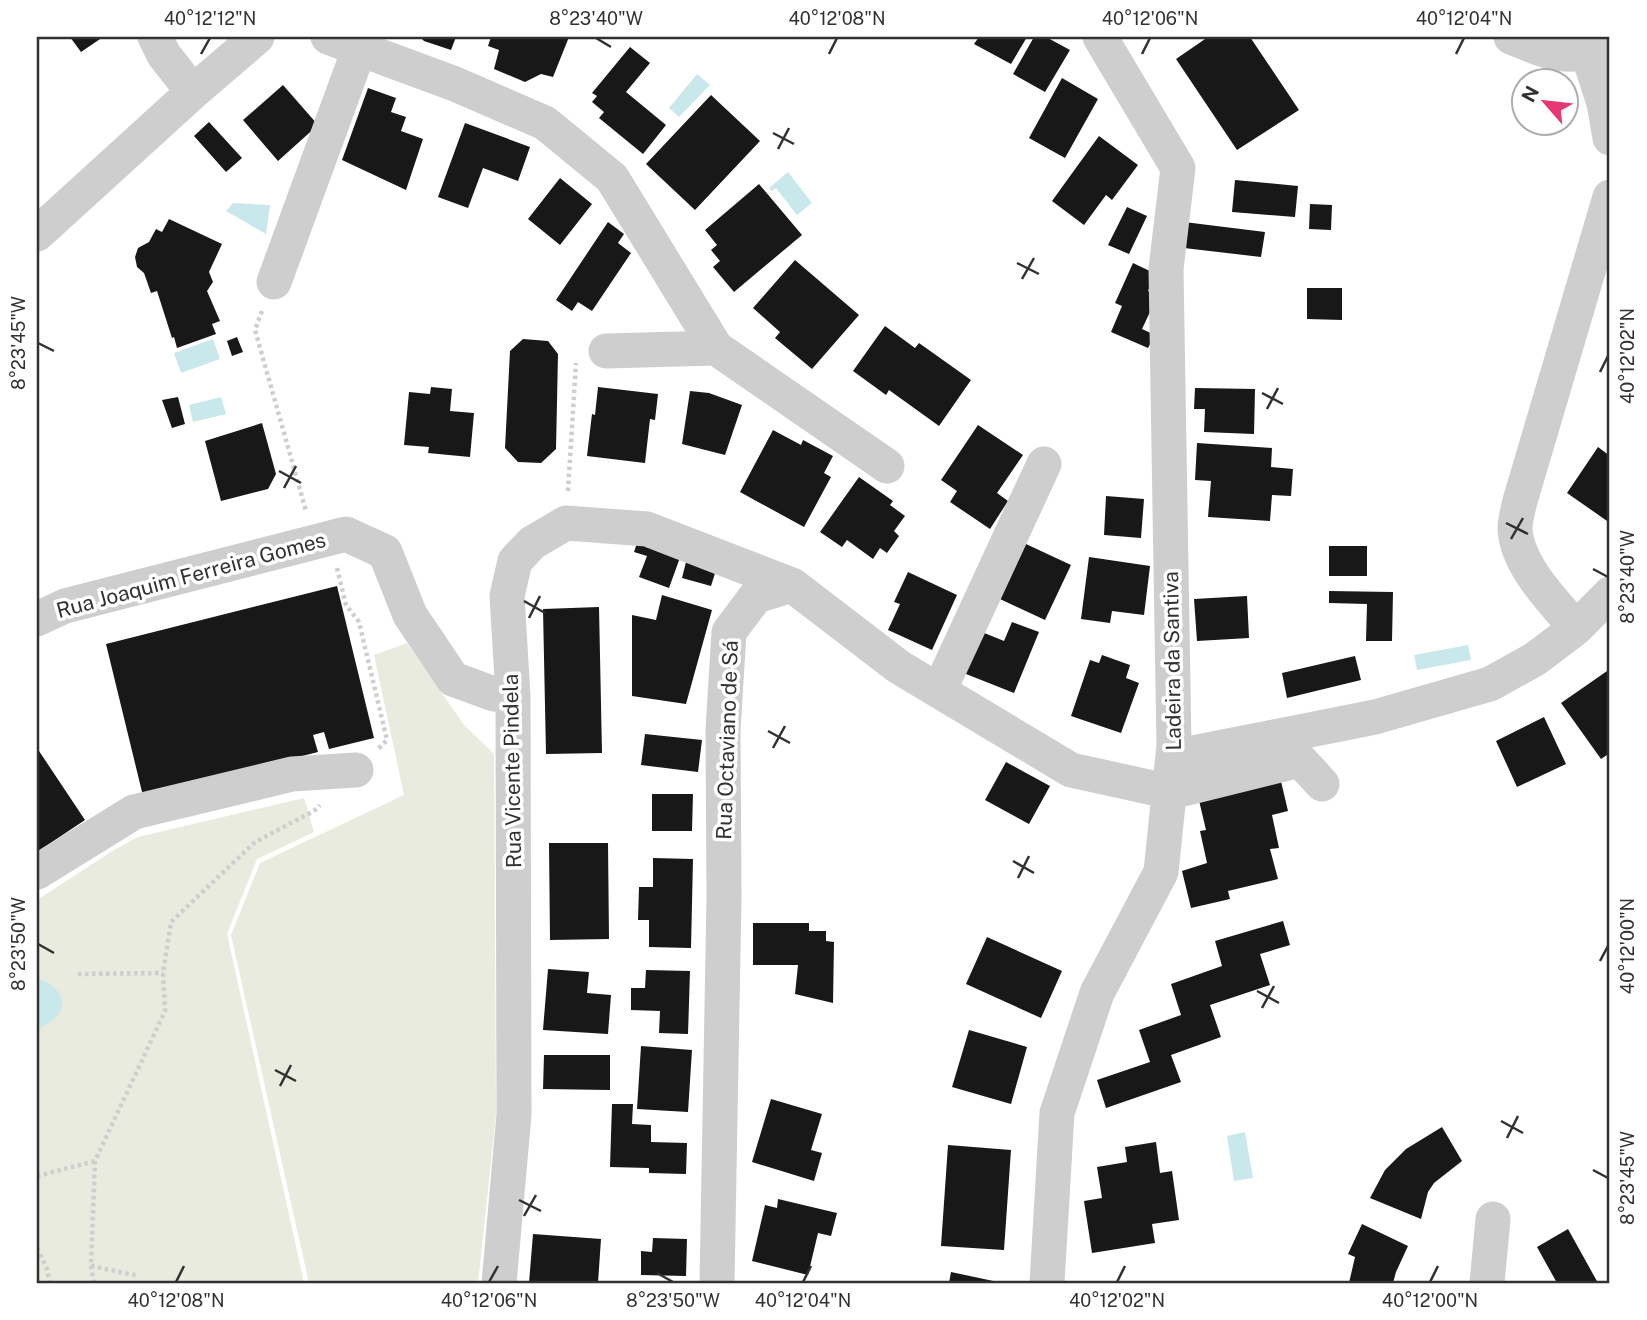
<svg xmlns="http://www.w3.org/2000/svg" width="1647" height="1320" viewBox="0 0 1647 1320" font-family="'Public Sans',sans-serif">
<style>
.green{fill:#e8ebdd}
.water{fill:#c9e8eb}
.building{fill:#181818}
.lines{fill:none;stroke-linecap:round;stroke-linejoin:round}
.path{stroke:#cecece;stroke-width:4.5;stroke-dasharray:3.5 3.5;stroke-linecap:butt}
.minor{stroke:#cecece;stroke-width:35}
.ticks{fill:none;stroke:#313131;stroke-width:2.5}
.labels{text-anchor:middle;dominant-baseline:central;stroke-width:7;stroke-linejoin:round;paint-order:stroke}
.street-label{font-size:21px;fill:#313131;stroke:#fff}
.neatline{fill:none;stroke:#313131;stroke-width:2.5}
.ticks-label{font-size:18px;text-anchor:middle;fill:#313131}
</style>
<rect width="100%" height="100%" fill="#fff"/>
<path class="green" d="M407,643L464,725L494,754L496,1115L478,1283H309L231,935L260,863L404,795L374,655Z
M304,798L314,832L257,859L227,934L304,1283H37V900L114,850L138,837Z"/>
<path class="water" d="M697,74L710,85L679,117L669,108Z
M788,172L812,203L797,215L776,188L772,191L769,188Z
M233,203L270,205L266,234L226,211Z
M213,339L220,359L181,373L174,353Z
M221,397L226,414L193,422L189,405Z
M1468,645L1471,660L1417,670L1414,655Z
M40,979C56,985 71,1001 56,1017C51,1023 43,1026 37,1030V980Z
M1245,1132L1253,1178L1234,1181L1227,1136Z"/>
<path class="building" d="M70,37H103L81,52Z
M420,37H456L451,50L424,41Z
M491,37H569L553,77L541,74L525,82L494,69L499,50L488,46Z
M979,37H1027L1011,64L974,44Z
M1034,37H1046L1070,50L1045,92L1013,74Z
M1208,37H1250L1299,110L1237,150L1176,59Z
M630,47L650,63L626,92L666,125L643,154L599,118L604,112L592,102L597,96L592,93Z
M1062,78L1098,99L1065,158L1029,138Z
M283,85L318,125L278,161L243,120Z
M368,88L396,98L391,112L406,117L401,131L423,139L406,190L342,160Z
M711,95L760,141L695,210L646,164Z
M209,122L242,158L226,172L194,136Z
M465,123L530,147L518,181L483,168L468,208L438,197Z
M1099,136L1138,165L1112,200L1106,195L1084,225L1052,201Z
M560,178L592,204L560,245L528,219Z
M1235,180L1298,186L1295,217L1232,212Z
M759,184L802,235L734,292L713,267L720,261L711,250L717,245L705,230Z
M1310,204L1332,205L1331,230L1309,229Z
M1127,207L1147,216L1129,254L1108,245Z
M169,219L222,244L209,272L213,282L207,291L220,321L212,324L216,334L177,348L174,337L172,338L157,291L151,293L144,273L137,267L135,257L138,248L149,242L156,229L162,232Z
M1176,221L1265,232L1261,257L1184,248Z
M608,222L624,234L618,243L631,253L592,311L578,302L572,311L556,300Z
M795,260L859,315L812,369L775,338L780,332L753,308Z
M1133,263L1156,274L1148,291L1158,295L1142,329L1155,335L1148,348L1111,332L1122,306L1115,303Z
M1307,288H1342V320L1307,319Z
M885,326L915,348L919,343L971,380L939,426L889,390L886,395L853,371Z
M237,337L243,352L232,356L227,341Z
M523,339L548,341L558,354L556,449L541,463L518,462L505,448L510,351Z
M431,387L452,389L450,411L474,413L470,457L428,453L429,447L404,445L409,392L430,394Z
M598,387L658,394L655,420L650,419L645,463L587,456L592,414L595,415Z
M1195,388L1255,389L1254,434L1204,432L1205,409H1194Z
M690,391L709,393L742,405L725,455L682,444Z
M178,397L185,424L172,428L162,400Z
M262,423L276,474L268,489L221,501L205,441Z
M978,425L1023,455L997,493L1008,501L990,529L950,502L957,491L941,480Z
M773,430L801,445L803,440L833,456L824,473L831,477L804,527L740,492Z
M1197,443L1272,448L1271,467L1293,469L1291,496L1272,495L1270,521L1208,517L1211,481L1195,480Z
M1598,447L1610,456V523L1567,493Z
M859,477L893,501L890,505L905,516L894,531L899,536L887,553L880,548L873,559L847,540L842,547L820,532Z
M1106,496L1144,499L1141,538L1104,535Z
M639,537L682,552L669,588L639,577L647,556L634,552Z
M1026,544L1071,565L1045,620L1000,599Z
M1329,546H1367V576H1329Z
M1089,557L1150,566L1144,615L1112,611L1110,623L1081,619Z
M687,558L717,567L711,586L682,578Z
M908,572L957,595L932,650L888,630L900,604L894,602Z
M337,586L374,738L329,749L324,732L313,735L318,752L143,796L106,644Z
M1329,591L1393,592L1392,641H1366L1367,604L1329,603Z
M662,595L712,610L686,704L632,696V615L656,620Z
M1247,596L1249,638L1197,641L1194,599Z
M599,607L602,753L546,754L543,609Z
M1012,622L1039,632L1014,693L961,672L977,630L1004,641Z
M1102,655L1130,665L1126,678L1139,683L1121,733L1071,716L1090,660L1099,663Z
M1355,656L1361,680L1287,698L1282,673Z
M1610,669V753L1601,759L1561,703Z
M1544,717L1566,764L1517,787L1496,741Z
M645,734L702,740L698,772L641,765Z
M37,748L85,820L37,852Z
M1006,762L1050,786L1029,824L985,800Z
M1279,773L1288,811L1272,815L1279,848L1270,849L1278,879L1228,891L1230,899L1191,908L1182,871L1207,863L1200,831L1206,830L1197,792Z
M652,794H693L692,831H652Z
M549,843H608L609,939L550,940Z
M653,858L693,859L691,948L649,947V920H638L639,887H653Z
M1283,921L1290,945L1260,954L1270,985L1210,1005L1221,1037L1171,1055L1181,1082L1106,1108L1097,1080L1150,1062L1139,1030L1181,1015L1171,984L1222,966L1215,941Z
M753,923H809V931H826V941L834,942L833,1003L795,994L798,965H753Z
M987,937L1062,971L1041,1018L966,984Z
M548,969L589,972L587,993L611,995L608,1034L543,1030Z
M646,970L690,971L688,1034L659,1033L660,1011L631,1010V988H645Z
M969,1030L1027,1047L1011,1104L952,1087Z
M641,1046L692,1050L688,1112L637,1109Z
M544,1055H610V1090L543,1089Z
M771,1099L822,1114L811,1150L822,1153L814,1181L752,1162Z
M612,1104H633L632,1124L651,1125V1142L687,1143L686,1174L649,1173V1168L610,1167Z
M1442,1127L1462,1161L1434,1183L1428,1192L1421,1219L1370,1198L1385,1170L1406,1149Z
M1156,1142L1160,1173L1172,1171L1179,1220L1152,1224L1155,1243L1092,1253L1084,1201L1102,1198L1097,1167L1127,1162L1125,1147Z
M948,1145L1011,1150L1004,1250L941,1246Z
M778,1199L837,1213L831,1236L818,1233L808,1275L752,1261L765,1205L777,1208Z
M1362,1224L1408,1246L1396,1272L1393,1283H1349L1355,1257L1348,1254Z
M1568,1229L1598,1283H1557L1537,1247Z
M533,1234L601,1239L598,1283H529Z
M653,1238L687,1239L686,1276L641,1275V1251L652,1252Z
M951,1272L998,1282V1283H949Z"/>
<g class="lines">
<path class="path" d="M262,311L255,330L306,511
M568,491L576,363
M337,568L346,605L359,622L387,740L377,750
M78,974L163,973
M37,1176L95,1161
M37,1248L47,1269L50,1283
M91,1266L139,1276
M94,1283L91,1266L95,1161L165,1011L163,973L171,922L255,842L314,811L320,805"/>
<path class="minor" d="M155,37L164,55L193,92
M328,37L455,84L545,123L612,178L716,348L887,466
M1511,37C1550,53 1569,63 1610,44
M1588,54L1604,103L1610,138
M37,234L193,92L257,37
M274,282L360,47
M606,351L716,348
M37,619L65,606L346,534L385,552L410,615L453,679L494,694L513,696
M1576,628C1554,602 1517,566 1515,529C1515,520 1518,510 1520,501L1610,197
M939,691L1044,464
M1173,757L1375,717L1490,684L1535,659L1576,628L1610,594
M37,872L134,812L292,774L356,770
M499,1283L514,1115L513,696L507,596L515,561L532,543L566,523L647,529L792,585
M717,1283L724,897L723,730L729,632L756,596L792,585L899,667L1071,770L1171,792L1300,760L1322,784
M1047,1283L1057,1113L1097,993L1161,872L1174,746L1166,269L1178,168L1100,37
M1487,1283L1493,1219"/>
</g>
<path class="ticks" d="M596,38L611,47M201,54L210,38M829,54L837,38M1142,54L1150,38M1456,54L1464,38M773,133L794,144M778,149L789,128M1017,263L1039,274M1022,279L1034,258M38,343L54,351M1600,372L1608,356M1262,393L1283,404M1267,409L1278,388M279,471L301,483M284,488L296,466M1506,523L1528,534M1511,539L1523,518M1593,569L1608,577M524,601L545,613M529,618L540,596M768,731L790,743M773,748L785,726M1013,861L1034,873M1018,878L1029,856M38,944L54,953M1600,961L1608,946M1257,991L1279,1003M1262,1008L1274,986M275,1070L296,1081M280,1086L291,1065M1501,1121L1523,1133M1507,1138L1518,1116M1593,1170L1608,1178M519,1200L541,1211M524,1216L536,1195M657,1273L673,1282M176,1282L184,1266M489,1282L498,1266M803,1282L811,1266M1117,1282L1125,1266M1430,1282L1438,1266"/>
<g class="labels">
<g class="street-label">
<text transform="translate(191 575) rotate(-15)">Rua Joaquim Ferreira Gomes</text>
<text transform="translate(1172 661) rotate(-91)">Ladeira da Santiva</text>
<text transform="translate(727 740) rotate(-88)">Rua Octaviano de Sá</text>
<text transform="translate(512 771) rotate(-91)">Rua Vicente Pindela</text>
</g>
</g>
<rect width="1647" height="1320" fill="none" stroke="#ffffff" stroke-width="77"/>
<g transform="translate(1545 102) rotate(298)"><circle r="33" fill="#ffffff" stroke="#adadad" stroke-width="2"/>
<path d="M0-5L12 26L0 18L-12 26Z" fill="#e63674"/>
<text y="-10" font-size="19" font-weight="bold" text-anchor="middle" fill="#313131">N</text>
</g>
<rect x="38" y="38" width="1570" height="1244" class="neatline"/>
<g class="ticks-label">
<text x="210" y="25">40°12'12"N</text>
<text x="596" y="25">8°23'40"W</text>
<text x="837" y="25">40°12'08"N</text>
<text x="1150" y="25">40°12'06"N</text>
<text x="1464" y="25">40°12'04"N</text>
<text transform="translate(19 343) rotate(-90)" y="6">8°23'45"W</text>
<text transform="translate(1628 356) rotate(-90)" y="6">40°12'02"N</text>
<text transform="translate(1628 577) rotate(-90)" y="6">8°23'40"W</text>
<text transform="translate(19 944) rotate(-90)" y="6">8°23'50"W</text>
<text transform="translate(1628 946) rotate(-90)" y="6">40°12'00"N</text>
<text transform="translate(1628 1178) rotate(-90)" y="6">8°23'45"W</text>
<text x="176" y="1307">40°12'08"N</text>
<text x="489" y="1307">40°12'06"N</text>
<text x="673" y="1307">8°23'50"W</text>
<text x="803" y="1307">40°12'04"N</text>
<text x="1117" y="1307">40°12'02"N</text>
<text x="1430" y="1307">40°12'00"N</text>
</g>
</svg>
